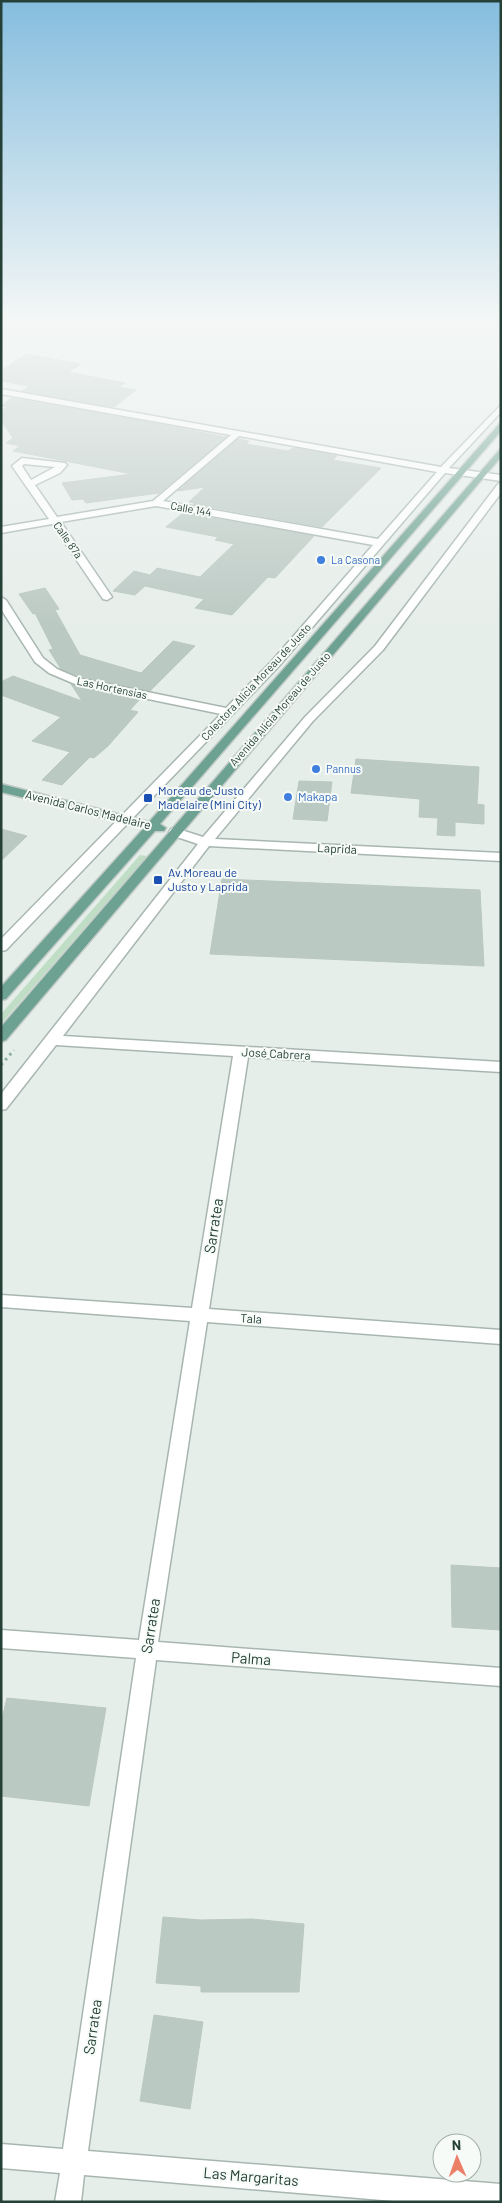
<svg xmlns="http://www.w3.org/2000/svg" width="502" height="2203" viewBox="0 0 502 2203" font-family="Barlow,sans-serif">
  <rect width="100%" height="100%" fill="#e6eeea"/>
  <path fill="#c0dec6" d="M140,855l7,1 -146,168v-10z"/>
  <path fill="#bbc9c3" stroke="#b9c8c0" d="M26,354l55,10 -13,8 57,11 -6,4 17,3 -22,17 -92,-16 7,-5 -28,-5v-10z
    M11,398l126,22 89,17 -67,56 -73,10 -3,-4 -11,1 -10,-17 70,-9 -119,-23 7,-5 -14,-3 7,-5 -12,-18v-9l6,-4 -6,-1z
    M238,439l11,2 -3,3 42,7 5,-3 18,3 26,5 -4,4 48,8 -59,59 -129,-23 2,-1 -6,-1 16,-15 -27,4z
    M183,513l131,23 -39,42 -7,-1 -36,38 -37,-7 9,-9 -59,-13 -10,9 -22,-4 21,-20 16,4 7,-7 43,9 34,-33 -19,-4 3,-3 -52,-10z
    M45,588l14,21 -4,1 25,45 61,18 32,-32 22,5 -45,45 -71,-15 -18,-7 -12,-19 4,-1 -18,-36 -2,1 -14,-20z
    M13,676l69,25 -11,-17 69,15 -10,11 8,2 -30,34 -14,12 -4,-1 -28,28 -20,-5 28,-28 -38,-11 29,-24 -60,-22v-13z
    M356,759l123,8 -2,37 7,1v19l-29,-2v14l-18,-1 1,-17 -19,-1 1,-18 -69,-6z
    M299,781l33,1 -5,39 -34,-2z
    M1,829l26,7 -26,25z
    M222,879l258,11 4,76 -274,-12z
    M451,1565l50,3v62l-49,-3z
    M7,1698l99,10 -17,98 -88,-10v-73z
    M163,1917l38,3 51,-1 52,5 -5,68h-98v-6l-45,-3z
    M154,2015l49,7 -13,87 -50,-8z"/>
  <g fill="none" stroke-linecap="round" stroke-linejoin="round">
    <g stroke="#a8b6b1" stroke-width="3">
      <path id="minor" d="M458,319l43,4v4l-39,-6z
        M1,389l440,78 60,-62v7l-52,56 52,7v6l-56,-8 -166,193 -273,284 -5,1v-12l220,-225 -146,-30 -26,-11 -14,-11 -34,-53v-12l5,3 37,58 14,11 21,9 148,30 45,-46 102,-117 -217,-39 -95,16 51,75 -5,3 -4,-1 -51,-75 -51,9v-6l48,-8 -37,-53 10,-8 43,5 2,2 -7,8 -25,12 22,32 96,-16 78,-66 -230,-41zM239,436l198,36 -59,67 -215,-38zM24,464l31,3 -24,13 -9,-14z
        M501,483v10l-118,157 -70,71 -98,118 286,14v8l-292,-15 -146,190 438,26v10l-253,-15 -39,252 292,21v14l-294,-22 -49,320 343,26v18l-345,-26 -68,491 413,33v18h-95l-322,-27 -3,27h-26l5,-29 -59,-5v-24l62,5 73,-491 -135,-10v-18l138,10 51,-319 -189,-14v-12l191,13 41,-252 -177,-11 -50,64 -5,1v-16l197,-250 -27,-9 -2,-3 2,-3 4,-1 28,9 102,-120 70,-71 123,-162z"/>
    </g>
    <g stroke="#c2cac7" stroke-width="3">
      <path id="major" d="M501,422v9l-341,393 6,4 -2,3h-9l-149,168 -5,1v-13l143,-159 -143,-36v-8l148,38z
        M501,448v9l-495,583 -5,2v-15z"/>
    </g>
    <path stroke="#88b0a1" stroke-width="3" stroke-dasharray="2.5 4" stroke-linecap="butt" d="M1,1065l13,-15"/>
    <use href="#minor" fill="#fff" fill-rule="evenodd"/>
    <use href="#major" fill="#6da191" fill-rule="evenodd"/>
  </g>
  <linearGradient id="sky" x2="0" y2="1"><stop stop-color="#85bdde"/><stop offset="0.51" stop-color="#f4f7f6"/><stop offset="1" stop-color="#f4f7f6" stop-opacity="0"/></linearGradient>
  <rect width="502" height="628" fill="url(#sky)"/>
  <g fill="#3f7fe0" stroke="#f7fbf8" stroke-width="2">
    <circle cx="321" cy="560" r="5"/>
    <circle cx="316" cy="769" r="5"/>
    <circle cx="288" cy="797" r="5"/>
  </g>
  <g fill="#1a4fb4" stroke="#f7fbf8" stroke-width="2">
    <rect x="143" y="793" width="10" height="10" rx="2.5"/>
    <rect x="153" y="875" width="10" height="10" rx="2.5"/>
  </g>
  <g text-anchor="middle" stroke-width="4" stroke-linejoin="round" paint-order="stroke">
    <g font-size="11" fill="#254037" stroke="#f7fbf8">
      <text transform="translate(191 509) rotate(10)" y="4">Calle 144</text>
      <text transform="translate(68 540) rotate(55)" y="4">Calle 87a</text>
      <text transform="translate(256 682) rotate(-47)" y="4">Colectora Alicia Moreau de Justo</text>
      <text transform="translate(112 688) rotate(12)" y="4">Las Hortensias</text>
      <text transform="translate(280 709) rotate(-49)" y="4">Avenida Alicia Moreau de Justo</text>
    </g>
    <g font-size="11" fill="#366cbe" stroke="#f7fbf8" text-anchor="start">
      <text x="331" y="564">La Casona</text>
      <text x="326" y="773">Pannus</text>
    </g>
    <g font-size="12" fill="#164399" stroke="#f7fbf8" text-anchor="start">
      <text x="158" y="795">Moreau de Justo<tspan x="158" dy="14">Madelaire (Mini City)</tspan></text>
      <text x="168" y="877">Av.Moreau de<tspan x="168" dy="14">Justo y Laprida</tspan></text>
    </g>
    <g font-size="12" fill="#366cbe" stroke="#f7fbf8" text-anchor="start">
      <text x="298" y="801">Makapa</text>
    </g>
    <g font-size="12" fill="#254037" stroke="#f7fbf8">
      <text transform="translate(88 810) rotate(14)" y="4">Avenida Carlos Madelaire</text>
      <text transform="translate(337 849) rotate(3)" y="4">Laprida</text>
      <text transform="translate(276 1054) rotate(3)" y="4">José Cabrera</text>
      <text transform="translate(251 1319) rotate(4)" y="4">Tala</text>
    </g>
    <g font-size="15" fill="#254037" stroke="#f7fbf8">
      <text transform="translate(214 1226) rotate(-81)" y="5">Sarratea</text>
      <text transform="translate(151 1626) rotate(-81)" y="5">Sarratea</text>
      <text transform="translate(251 1659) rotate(4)" y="5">Palma</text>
      <text transform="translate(93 2027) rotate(-82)" y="5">Sarratea</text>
      <text transform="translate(251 2177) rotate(5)" y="5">Las Margaritas</text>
    </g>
  </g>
  <rect width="502" height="2203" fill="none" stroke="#254037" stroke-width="5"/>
  <g transform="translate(457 2158) rotate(358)"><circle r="24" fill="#f7fbf8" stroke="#a3b0ab"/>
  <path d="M0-4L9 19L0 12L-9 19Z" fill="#ec7f67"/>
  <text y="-8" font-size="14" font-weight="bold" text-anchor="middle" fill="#254037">N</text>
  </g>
</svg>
